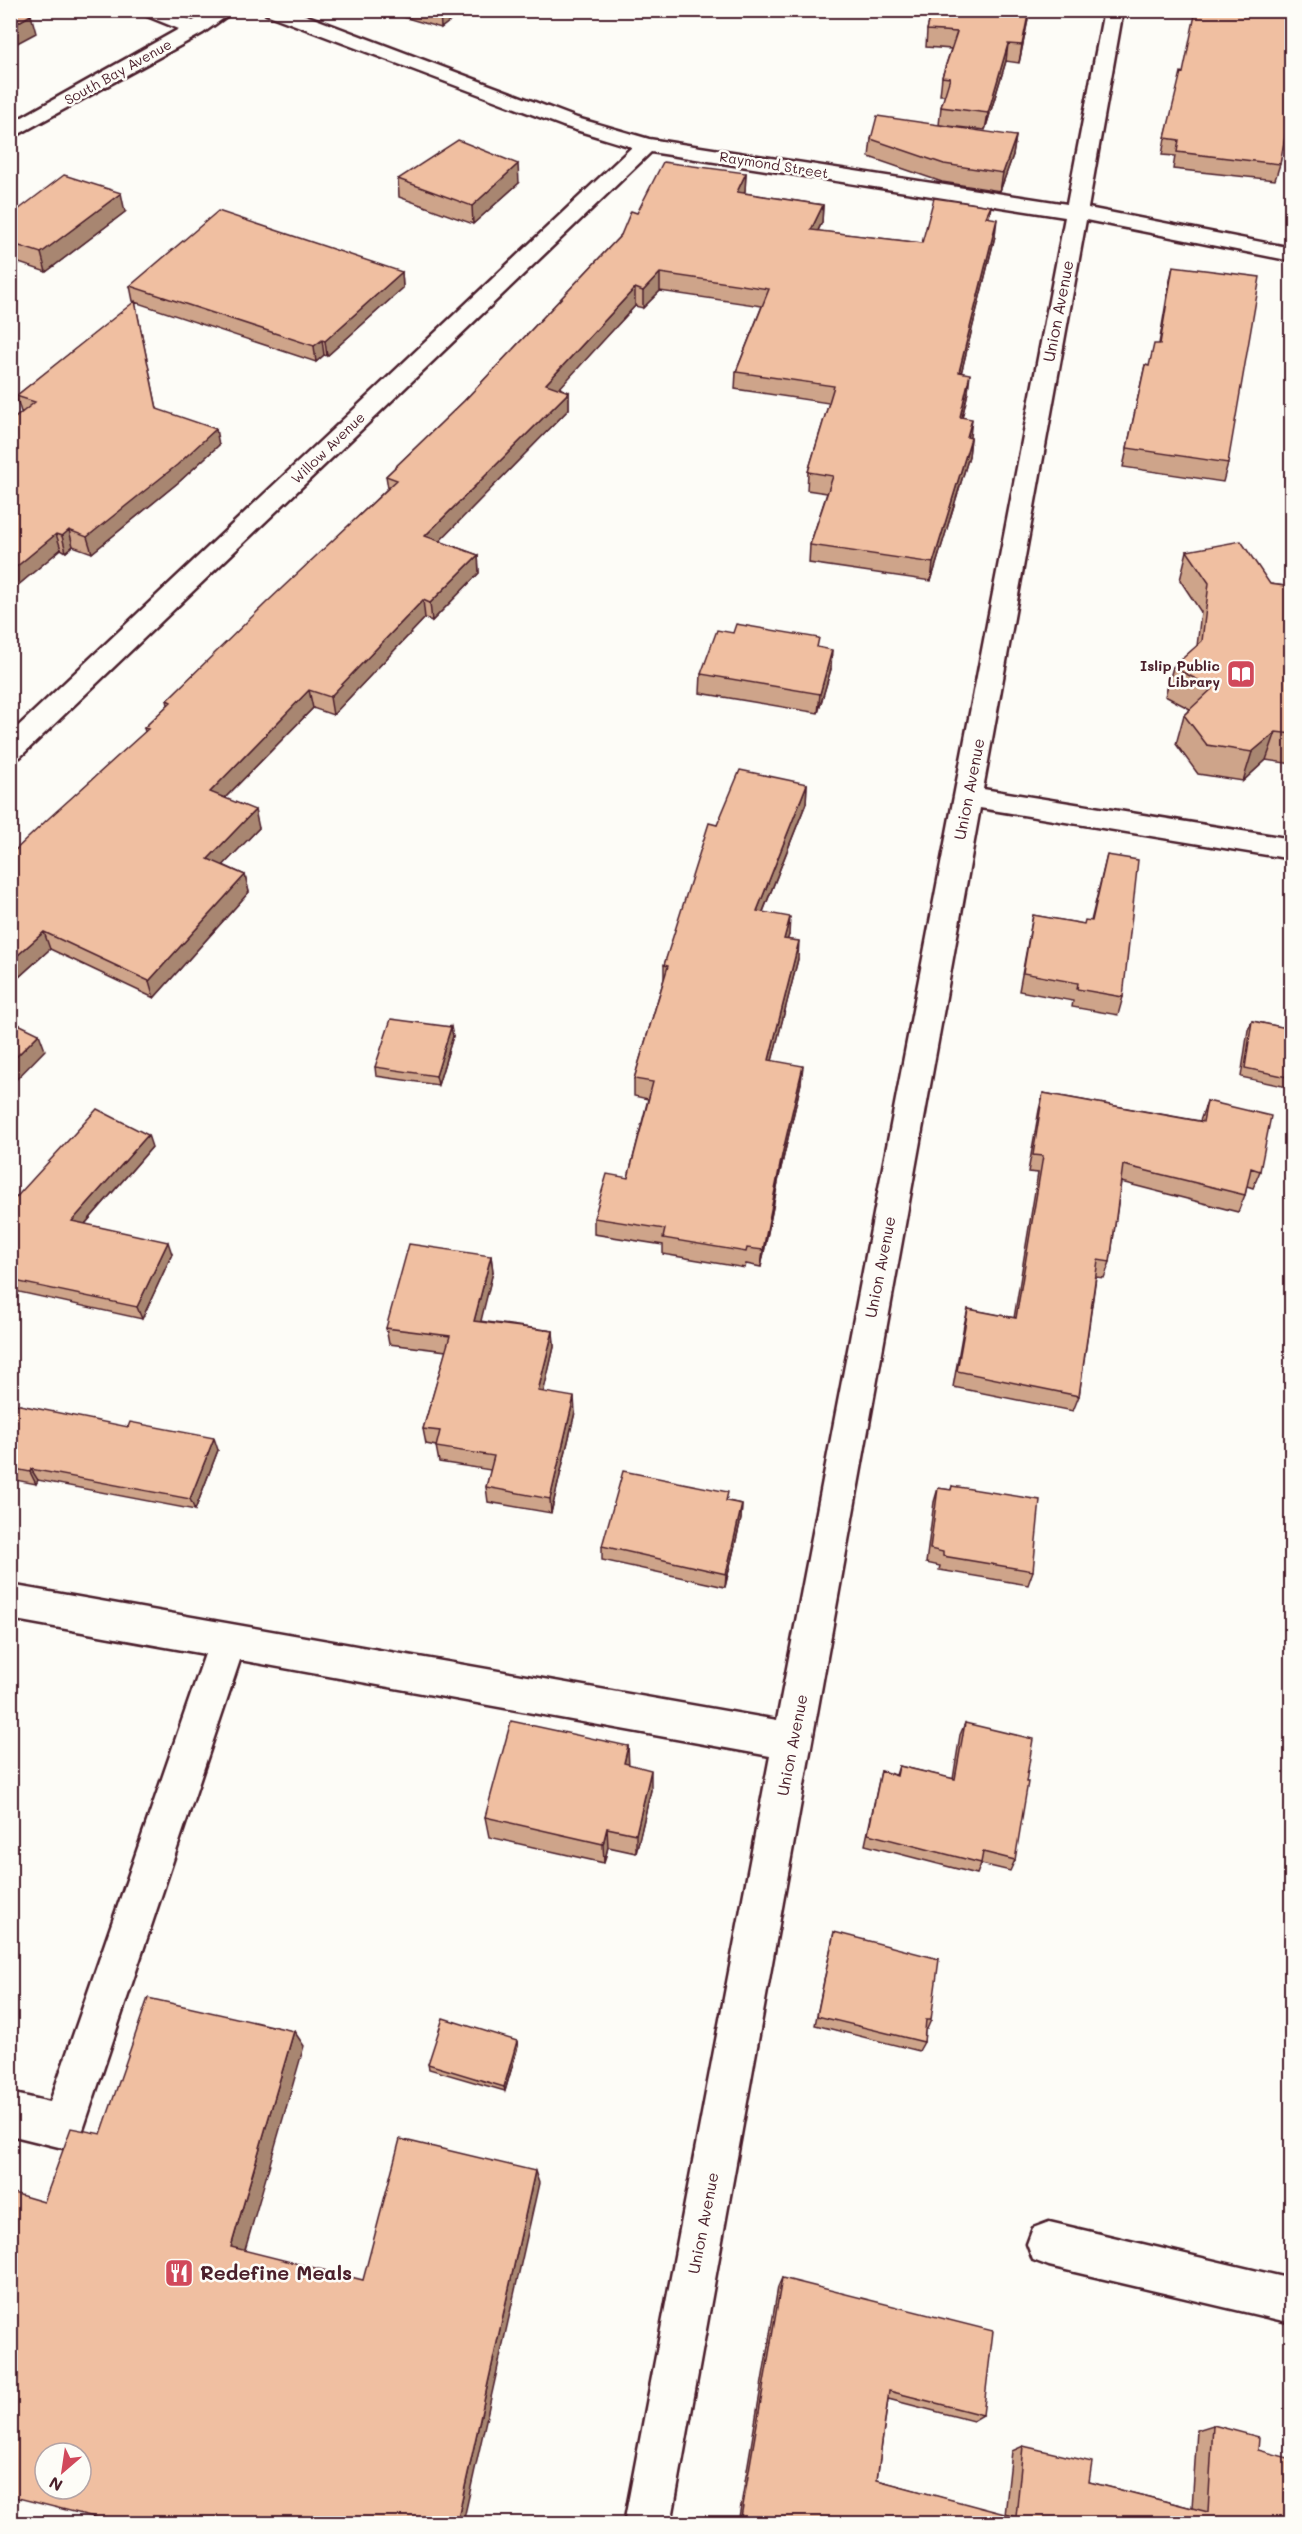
<svg xmlns="http://www.w3.org/2000/svg" width="1302" height="2534" viewBox="0 0 1302 2534" font-family="Mali,sans-serif">
  <rect width="100%" height="100%" fill="#fdfcf7"/>
  <filter id="ink" filterUnits="userSpaceOnUse"><feTurbulence type="fractalNoise" baseFrequency=".0167" numOctaves="2"/><feDisplacementMap in="SourceGraphic" scale="12" xChannelSelector="R" yChannelSelector="G"/><feConvolveMatrix kernelMatrix="1 2 1 2 8 2 1 2 1" color-interpolation-filters="sRGB"/></filter>
  <g filter="url(#ink)">
    <g fill="none" stroke-linecap="round" stroke-linejoin="round">
      <g stroke="#4a1f2b" stroke-width="5">
        <path id="minor" d="M140,10h27l26,11 18,-11h24l-32,23 -193,106v-15l169,-95 -37,-15z
          M264,10h28l285,108 72,21 418,65 37,-194h19l-35,198 204,40v13l-206,-41 -103,569 309,50v20l-312,-51 -309,1716h-47l146,-768 -530,-96 -156,467 -6,15 -15,6 -53,-13v-42l40,9 155,-448 -195,-35v-34l767,135 288,-1503 -414,-65 -631,605 -10,2v-25l622,-587 -69,-21 -297,-112z
          M1049,2222l243,57v44l-243,-57 -16,-6 -6,-16 6,-16z"/>
      </g>
      <use href="#minor" fill="#fdfcf7" fill-rule="evenodd"/>
    </g>
    <path fill="#cea48a" stroke="#4a1f2b" stroke-width="1.5" d="M379,10h85l-23,18z
      M932,10h98l-11,53 -13,-2 -21,69 -46,-5 2,-18 4,-12h-5l2,-18 9,-28 -25,-2 1,-17z
      M1292,10v106h-4l-8,48 -5,16 -102,-11 2,-13 -13,-1 3,-17 18,-65z
      M1016,136l-3,19 -13,36 -58,-9 -73,-25 2,-18z
      M746,173l-1,18 -1,2 79,12 -1,17 -4,9 104,12 69,-37 -2,12 6,18 -34,137 7,19 -6,26 8,20h1l-2,18 -38,125 -122,-18 1,-18 17,-52 -20,-3 1,-18 21,-69 -94,-14 1,-17 26,-66 -102,-15 -17,17 -8,-2 -76,82 10,4v17l-130,132 39,14 1,18 -47,48 -7,-3 -92,97 -20,-7 -88,90 34,30 -36,37 22,10 4,17 -95,106 -104,-49 -40,36v-130l135,-123 -1,-4 24,-23 -1,-5 221,-212 -2,-12 78,-75 157,-166 16,-22z
      M398,179l121,4 -46,41 -74,-27z
      M125,212l-79,60 -36,-12v-44z
      M1173,266l55,197 -5,19 -100,-15 22,-102 4,1 10,-22 10,-59z
      M402,272l1,16 -76,68 -3,-1 -8,7 -181,-60 22,107 62,36 -39,36 -88,72 -19,-7 -7,6 -5,-3 -51,43v-170l12,-10h-1l-5,-16 119,-94 -2,-1 -3,-15z
      M1187,551l83,33 22,3v177l-26,-4 -23,21 -45,-7 -22,-30 8,-29 6,-6 -25,-13 8,-29 24,-21 4,-34 -21,-32z
      M831,669l-13,44 -118,-20 1,-19z
      M807,784l-1,19 -43,109 26,23 -2,4 11,20 -26,101 29,23 -21,89 -19,95 -15,-3 -1,4 -82,-14v-9l-69,-11v-16l34,-40 20,-79 -14,-3v-17l30,-100v-14l53,-140z
      M1107,855l16,142 -5,18 -46,-8 1,-6 -54,-10 14,-76 51,9 7,-3z
      M1252,1021l40,8v59l-51,-11 7,-47z
      M453,1036l-15,49 -62,-9 -1,-9z
      M1043,1093l157,28 7,-20 53,70 -7,17 -6,-2 -2,9 -7,17 -117,-30 -11,80 -6,16 -8,-1 -17,119 -6,15 -120,-24 11,-62 4,-16 46,9 24,-145 -10,-1 11,-62z
      M152,1147l-67,77 87,30 -30,65 -132,-29v-86z
      M491,1256l2,16 -13,49 73,10 1,16 -11,45 32,20 -24,101 -63,-11 -2,-15 5,-17 -52,-8 -3,-16 -10,-2 -3,-15 23,-78 -57,-7 -3,-16z
      M10,1403l208,47 -23,60 -157,-30 -2,4 -26,-5z
      M952,1486l81,85 -5,14 -89,-15 1,-4 -14,-3 8,-61 4,-14 13,2z
      M728,1501l14,3 -1,15 -16,68 -123,-27v-14z
      M965,1723l50,137 -5,11 -29,-7 -4,10 -112,-29 16,-74 15,4 3,-9 54,13 7,-44z
      M628,1746v18l23,26 -15,63 -28,-6 -4,16 -115,-26 -4,-20z
      M834,1932l97,88 -4,9h-2l-1,13 -5,9 -104,-26z
      M518,2046l-13,45 -76,-22 -1,-5z
      M1292,2203v38l-5,-1z
      M782,2278l201,137 -10,6 -85,-22 -11,81 128,35 7,-64 11,-5 66,36 103,26 5,-78 16,-5 45,25 34,73h-554l40,-236z"/>
    <path fill="#a88671" stroke="#4a1f2b" stroke-width="1.5" d="M440,10h24l-23,18z
      M1029,10h1l-11,53 3,-18z
      M31,15l5,18 -26,14v-20z
      M1008,44l-2,17 -21,69 3,-17z
      M1016,136l-3,19 -13,36 3,-18z
      M518,164l1,19 -46,41 -1,-18z
      M746,173l-1,18 -8,18v-17z
      M121,193l4,19 -79,60 -5,-19z
      M823,205l-1,17 -12,25 1,-17z
      M997,219l-2,17 -38,154 2,-18z
      M402,272l1,16 -76,68 -2,-15z
      M660,273v18l-17,17v-17z
      M10,274l4,14 -4,3z
      M635,288v18l-88,96 -1,-18z
      M322,340l2,15 -8,7 -2,-16z
      M970,374l-2,18 -10,43 2,-18z
      M569,392v17l-142,145 -2,-18z
      M972,419l-2,18 -6,18 3,-18z
      M216,429l3,16 -39,36 -88,72 -5,-16z
      M971,438l-2,18 -38,125 2,-18z
      M69,530l4,16 -7,6 -4,-16z
      M56,534l5,15 -51,43v-20z
      M478,555l1,18 -47,48 -2,-18z
      M423,600l2,18 -92,97 -3,-18z
      M832,650l-1,19 -13,44 2,-19z
      M309,690l4,18 -99,101 -4,-17z
      M1276,732l-10,28 -23,21 9,-29z
      M807,784l-1,19 -50,126 1,-18z
      M255,810l4,18 -46,48 -5,-17z
      M245,875l4,17 -95,106 -5,-17z
      M790,917l-1,18 -7,22 2,-18z
      M44,932l6,17 -40,36v-23z
      M799,941l-1,18 -30,118 1,-17z
      M451,1027l2,9 -15,49 -2,-9z
      M39,1034l6,16 -35,36v-23z
      M803,1066l-2,17 -21,89 -19,95 2,-17 19,-95z
      M148,1135l4,12 -75,86 -5,-12z
      M168,1242l4,12 -30,65 -5,-12z
      M491,1256l2,16 -16,65 -3,-16z
      M553,1331l1,16 -14,60 -2,-16z
      M574,1397l1,15 -24,101 -1,-14z
      M214,1438l4,12 -23,60 -5,-11z
      M31,1469l7,11 -2,4 -6,-12z
      M742,1504l-1,15 -16,68 1,-13z
      M628,1746l1,21 -5,-4z
      M651,1770v20l-15,63v-19z
      M607,1828l1,19 -4,16 -1,-19z
      M294,2031l10,15 -61,211 -12,-10z
      M517,2041l1,5 -13,45 -1,-4z
      M535,2171l4,12 -76,340h-6z"/>
    <path fill="#f0bfa1" stroke="#4a1f2b" stroke-width="1.5" fill-rule="evenodd" d="M10,10h11l10,5 -21,12z
      M932,10h97l-7,35 -14,-1 -20,69 -47,-6 9,-29 -8,-1 15,-45 -30,-2z
      M1196,10h96v89l-12,65 -103,-12 2,-12 -14,-2 16,-66 2,1z
      M877,116l139,20 -13,37 -59,-9 -73,-25z
      M458,140l60,24 -46,42 -74,-27z
      M663,162l83,11 -9,19 86,13 -12,25 111,13 12,-45 57,8 -5,11 11,2 -38,153 11,2 -10,43 12,2 -5,18 4,1 -38,125 -123,-18 23,-69 -25,-4 26,-86 -98,-14 33,-83 -109,-16 -17,18 -8,-3 -89,96 23,8 -144,144 53,19 -48,48 -7,-3 -93,97 -21,-7 -99,102 45,18 -47,49 37,16 -96,106 -105,-49 -34,30v-107l39,-37 99,-89 -4,-1 27,-26 -4,-2 99,-97 131,-123 -11,-4 78,-75 157,-166 10,-24 6,2z
      M64,175l57,18 -80,60 -31,-10v-27z
      M218,211l184,61 -77,69 -3,-1 -8,6 -184,-60z
      M1173,266l87,11 -32,186 -101,-15 18,-83 4,1 5,-22h6z
      M135,301l22,108 59,20 -39,36 -90,72 -18,-7 -7,6 -6,-2 -46,38v-150l25,-20 -19,-6z
      M1241,541l29,43 22,3v147l-16,-2 -24,20 -45,-7 -23,-30 29,-27 -40,-21 29,-26 7,-58 -22,-32z
      M736,624l83,14 -2,9 15,3 -12,44 -119,-20 16,-44 16,3z
      M740,770l67,14 -50,127 33,6 -6,22 15,2 -30,119 34,6 -21,89 -19,95 -16,-2 -1,4 -83,-14 2,-9 -71,-11 13,-44 21,4 25,-96 -19,-3 34,-113 -4,-1 45,-142 8,2z
      M1107,855l31,5 -15,137 -46,-8 1,-6 -55,-10 10,-58 51,9 1,-4 7,1z
      M391,1019l60,8 -15,49 -61,-9z
      M10,1020l29,14 -29,29z
      M1252,1021l40,8v49l-47,-10z
      M1043,1093l160,29 4,-21 64,15 -11,55 -9,-3 -6,27 -122,-30 -13,97 -12,-2 -19,136 -122,-25 11,-62 48,9 27,-162 -10,-1z
      M97,1109l51,26 -76,86 96,21 -31,65 -127,-27v-76z
      M409,1244l82,12 -17,65 79,10 -15,60 36,6 -24,102 -64,-12 8,-31 -58,-9 4,-16 -17,-2 27,-93 -64,-8z
      M10,1403l118,24 2,-5 84,16 -24,61 -159,-30 -1,3 -20,-4z
      M623,1471l105,21 -2,9 16,3 -16,70 -124,-28z
      M952,1486l88,14 -7,71 -90,-15v-4l-13,-3 8,-61 13,2z
      M511,1721l117,25 -4,17 27,7 -15,64 -29,-6 -4,16 -118,-27z
      M965,1723l68,16 -7,43h2l-13,78 -32,-8 -2,11 -113,-29 13,-63 16,5 2,-10 56,13z
      M834,1932l105,27 -8,61h-5l-2,22 -107,-26z
      M148,1998l146,33 -63,216 132,33 37,-141 135,32 -78,352h-339l-108,-27v-304l34,10 27,-74 30,6zM45,2453h36v36h-36z
      M443,2018l74,23 -13,46 -76,-23z
      M782,2278l211,53 -10,84 -94,-24 -12,89 139,37 7,-71 69,16 -3,20 119,30 5,-87 46,12 -1,13 34,9v64h-552z"/>
  </g>
  <defs>
    <g id="library-square" transform="scale(1.5)"><rect x="-9" y="-9" width="18" height="18" rx="4" fill="#d1495b" stroke="#fdfcf7"/><path d="M-6-4Q-3-5.5-.7-3.5V5Q-3 3-6 4ZM6-4Q3-5.5 .7-3.5V5Q3 3 6 4Z" fill="#fff"/></g>
    <g id="restaurant-square" transform="scale(1.5)"><rect x="-9" y="-9" width="18" height="18" rx="4" fill="#d1495b" stroke="#fdfcf7"/><path d="M-5-6h1v4h1v-4h1v4h1v-4h1v5L-1.5 .5V6h-2V.5L-5-1ZM5-6V6H3V1.5H1.5Q1.5-4 5-6Z" fill="#fff"/></g>
  </defs>
  <g fill-rule="evenodd">
    <use href="#library-square" x="1241" y="674"/>
    <use href="#restaurant-square" x="179" y="2273"/>
  </g>
  <g text-anchor="middle" stroke-width="5" stroke-linejoin="round" paint-order="stroke">
    <g font-size="14" fill="#4a1f2b" stroke="#fdfcf7">
      <text transform="translate(118 72) rotate(-29)" y="5">South Bay Avenue</text>
      <text transform="translate(774 165) rotate(9)" y="5">Raymond Street</text>
      <text transform="translate(328 448) rotate(-44)" y="5">Willow Avenue</text>
    </g>
    <g font-size="14" font-weight="bold" fill="#4a1f2b" stroke="#fdfcf7" text-anchor="end">
      <text x="1220" y="671">Islip Public<tspan x="1220" dy="16">Library</tspan></text>
    </g>
    <g font-size="16" fill="#4a1f2b" stroke="#fdfcf7">
      <text transform="translate(1058 311) rotate(-79)" y="6">Union Avenue</text>
      <text transform="translate(969 789) rotate(-79)" y="6">Union Avenue</text>
      <text transform="translate(880 1267) rotate(-79)" y="6">Union Avenue</text>
      <text transform="translate(792 1745) rotate(-79)" y="6">Union Avenue</text>
      <text transform="translate(703 2223) rotate(-79)" y="6">Union Avenue</text>
    </g>
    <g font-size="20" font-weight="bold" fill="#4a1f2b" stroke="#fdfcf7" text-anchor="start">
      <text x="200" y="2280">Redefine Meals</text>
    </g>
  </g>
  <rect width="1302" height="2534" fill="none" stroke="#fdfcf7" stroke-width="36"/>
  <rect x="18" y="18" width="1266" height="2498" fill="none" stroke="#4a1f2b" stroke-width="2" filter="url(#ink)"/>
  <g transform="translate(63 2471) rotate(209)"><circle r="28" fill="#fdfcf7" stroke="#b5a4a5" stroke-width="1.5"/>
  <path d="M0-4.5L10 22L0 15L-10 22Z" fill="#d1495b"/>
  <text y="-9" font-size="16" font-weight="bold" text-anchor="middle" fill="#4a1f2b">N</text>
  </g>
</svg>
